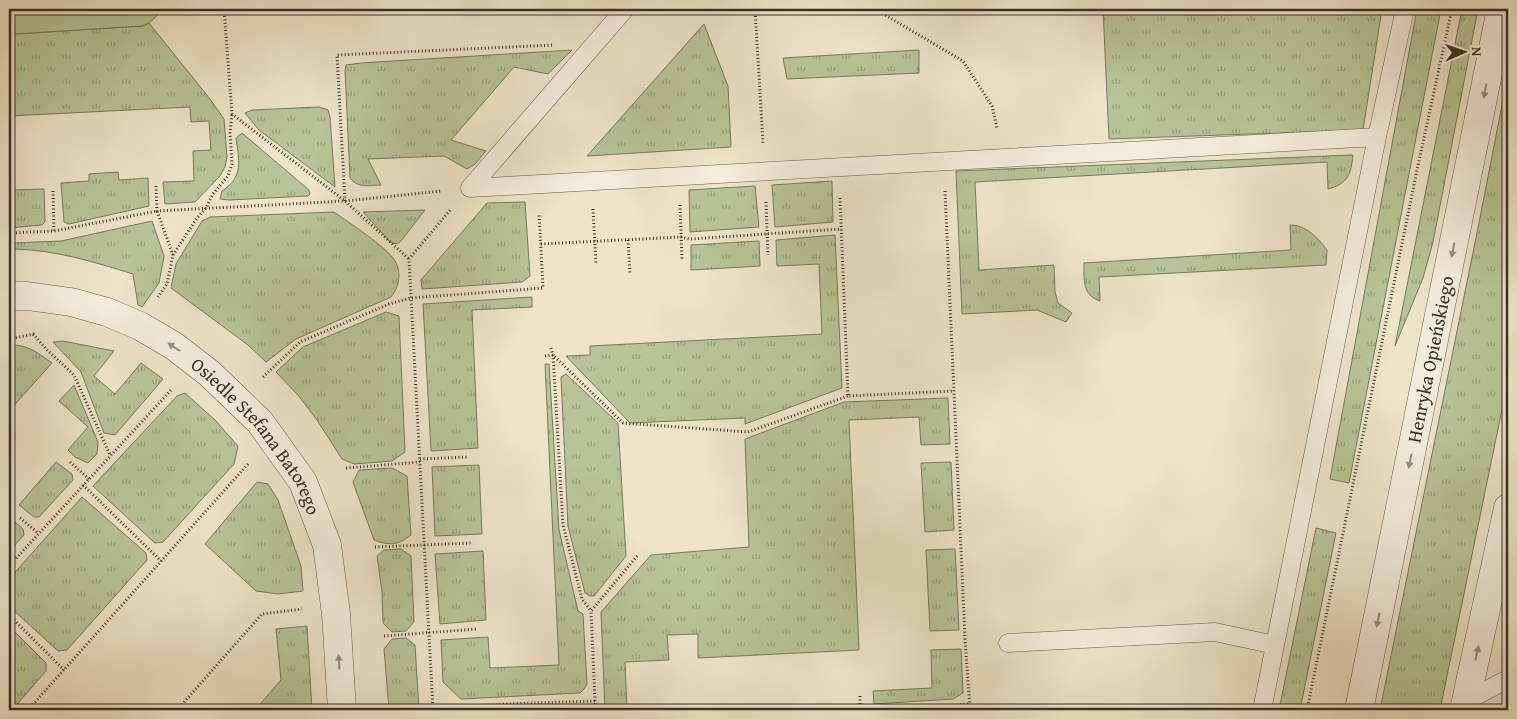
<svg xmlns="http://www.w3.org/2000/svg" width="1517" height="719" viewBox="0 0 1517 719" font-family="'Gentium Book Plus',serif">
  <defs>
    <pattern id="grass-tufts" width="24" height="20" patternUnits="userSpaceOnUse" patternTransform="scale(1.25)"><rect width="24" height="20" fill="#b7c497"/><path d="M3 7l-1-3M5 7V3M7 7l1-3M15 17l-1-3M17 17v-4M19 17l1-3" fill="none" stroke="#96a07b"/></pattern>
  </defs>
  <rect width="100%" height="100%" fill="#eee4c8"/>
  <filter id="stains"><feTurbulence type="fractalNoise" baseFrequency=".004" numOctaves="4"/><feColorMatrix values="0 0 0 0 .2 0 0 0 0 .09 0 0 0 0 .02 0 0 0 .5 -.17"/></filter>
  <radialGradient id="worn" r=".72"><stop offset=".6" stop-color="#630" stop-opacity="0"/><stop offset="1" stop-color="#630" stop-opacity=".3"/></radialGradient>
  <path fill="url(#grass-tufts)" stroke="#787a5f" d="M1103,9h279l-19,121 -254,9z
    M1417,9h24l-92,474 -19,-4z
    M1462,9h16l-45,233 -10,36 -28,68z
    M149,23l61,76 14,20 3,38 -2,10 -5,9 -25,26 -30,2 -2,-22 31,-1 -1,-30 18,-1 -2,-29 -18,1 -1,-15 -181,9v-76l5,-6 128,-8z
    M704,24l24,62 3,61 -144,9z
    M572,50l-24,24 -34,-7 -63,73 35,11 -11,13 -8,5 -23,-13 -76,3 13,26c-12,0 -22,4 -31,-7l-5,-108 1,-5 15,-2z
    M919,50v23l-132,6 -4,-21z
    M1508,74v304l-3,17 -65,315h-60l99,-487z
    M319,107l9,3 2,7 5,70 -76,-57 -14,-17 7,-3z
    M242,133l67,57 1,4 -2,2 -79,4 -9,-1 2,-8c22,-14 17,-31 14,-53z
    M1353,155c-2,19 -5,29 -25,34l-1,-27 -352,20 4,88 75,-5 1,27 3,11 14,10 -6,9 -29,-12 -75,4 -6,-143z
    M118,172l1,8 29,-2 1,28 -80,18 -5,-2 -3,-39 28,-2v-7z
    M832,181l1,41 -58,5 -3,-42z
    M9,185h4v5l31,-1 1,33 -3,3 -33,3z
    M755,186l4,41 -69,5 -1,-42z
    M525,202l5,74 -8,6 -100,7 -1,-9 66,-77z
    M425,210l-24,31 -4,3 -7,-2 -27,-30z
    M334,212c15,11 52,34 61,49 7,12 4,26 -4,36l-95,42 -30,23 -18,-17 -77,-57 5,-24 26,-43 8,-4z
    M152,221l12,35 -5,27 -17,24 -4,-2 -5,-31c-39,-12 -77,-24 -119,-25v-6l47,-2z
    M1290,225c16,0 28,13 37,25l-1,15 -227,12 1,24c-18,-6 -16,-22 -16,-38l207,-13z
    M835,235l7,153 -97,36v-6l-115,5 -64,-67 24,-1v-9l232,-12 -3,-70 -42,2 -1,-26z
    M759,241l1,25 -69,4v-25z
    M532,297v10l-60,3 6,138 -47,3 -8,-147z
    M386,312l13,4 6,136 -13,9 -38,3 -12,-5 -25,-39 -19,-25 -22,-23 27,-25z
    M63,341l51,10 -20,25 21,18 26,-31 22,16 -48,56 -11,-2 -23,-61 -28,-30z
    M9,345c18,-1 29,8 43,18l-43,48z
    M545,364h4l10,166 19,81 5,3 4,70 -3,5 -4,4 -119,6 -18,-17 -2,-42 47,-3 2,31 69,-3z
    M566,374l52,49 8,133 -32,40h-4l-5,-3 -17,-67 -7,-149z
    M74,385l24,57 -1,12 -9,9 -13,-6 -7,-7 20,-23 -29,-26z
    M185,393l30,27 23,26 -4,18 -71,78 -8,1 -62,-57 84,-90z
    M948,398l2,46 -29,1 -2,-28 -70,3 10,230 -161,8v-24l-31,1 2,25 -44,2 2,48h-22l-4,-98 50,-57 98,-8 -4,-108 99,-37z
    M56,462l16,12 1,6 -34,37h-5l-15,-12z
    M951,462l3,68 -29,2 -4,-69z
    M479,465l3,69 -47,2 -3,-69z
    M392,468l15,8 4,59c-12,10 -22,11 -37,5l-21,-58 6,-12z
    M257,482l11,2 10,16 23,66 2,25 -25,3 -22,-3 -51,-47z
    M82,497l64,56 1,7 -80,90 -9,1 -49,-45v-27z
    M9,517l14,12 1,6 -15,16z
    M1316,528l20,5 -36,177h-21z
    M401,549l10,7 3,66 -8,9 -14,1 -9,-9 -1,-31 -5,-36 7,-6z
    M955,549l4,81 -29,1 -4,-81z
    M483,551l3,69 -46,4 -5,-70z
    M9,626l37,37v8l-34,39h-3z
    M307,626l5,84h-57l26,-30 -5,-51z
    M406,638l9,7 4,65h-30l-5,-61 8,-10z
    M961,649l2,44 -10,6 -79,5 -1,-13 59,-3 -1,-38z"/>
  <path fill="#b7c497" stroke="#787a5f" d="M12,9h146v6l-9,8 -7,3 -128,8z"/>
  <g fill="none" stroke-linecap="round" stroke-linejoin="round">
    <g stroke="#665e4f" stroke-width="19">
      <path id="service" d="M625,9l-155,179 907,-51
        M1008,643l207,-11 60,13
        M1466,701l42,-22
        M1262,710l115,-573 28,-128"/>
    </g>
    <g stroke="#665e4f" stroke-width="29">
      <g id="minor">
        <path id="s1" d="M9,296h18l44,6 36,10 33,14 34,20 35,27 51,49 43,60 24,63 9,69 6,96"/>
      </g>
    </g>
    <g stroke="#665e4f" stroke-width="29">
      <g id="tertiary">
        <path id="s2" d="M1359,710l142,-701"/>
        <path d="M1464,710l44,-202"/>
      </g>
    </g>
    <path stroke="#393127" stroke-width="3" stroke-dasharray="1 2.5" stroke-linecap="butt" d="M224,9l8,105 113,87 64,58
      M755,9l8,134
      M877,9l3,3 83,49 29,45 5,22
      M9,32l4,-5
      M156,186l1,25 188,-10 97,-10
      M53,191l1,40
      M945,191l20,448 5,71
      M840,198l8,198 106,-5
      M345,201l-8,-146 217,-10
      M766,202l2,53
      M680,205l2,55
      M593,209l3,55
      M9,233l45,-2 103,-20 16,44 -6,29 -9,13
      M628,240l2,33
      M541,244l140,-7 9,2 151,-10
      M173,255l24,-37 9,-10 7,-14 15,-18 4,-12 -2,-32 2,-17
      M33,334l14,16 27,25 36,80
      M9,339l25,-5
      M551,348l2,7 10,170 19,74 9,12
      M545,356l8,-1 70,68 125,9 100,-36
      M263,377l37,-35 89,-38 22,-6 132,-10 -4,-75
      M420,459l48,-2
      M70,462l19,17
      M346,468l74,-6
      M83,485l78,76
      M20,518l18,15
      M375,547l97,-4
      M9,566l163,-177
      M9,615l55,55
      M384,636l93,-7
      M860,696v14
      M595,701l-4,-90 47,-56
      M506,705l8,5
      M433,709l72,-5 90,-3v9
      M28,710l220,-246
      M177,710l85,-96 40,-5
      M433,710l-24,-451 42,-50
      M876,710l93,-6
      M1307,710l110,-540 35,-161"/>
    <use href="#service" stroke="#f4eddb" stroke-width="18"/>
    <use href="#minor" stroke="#f4eddb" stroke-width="28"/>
    <use href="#tertiary" stroke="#f4eddb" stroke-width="28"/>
  </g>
  <defs><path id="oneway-solid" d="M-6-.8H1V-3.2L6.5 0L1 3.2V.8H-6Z" transform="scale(1.25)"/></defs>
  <g fill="#968f81">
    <use href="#oneway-solid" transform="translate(1485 91) rotate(101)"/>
    <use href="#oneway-solid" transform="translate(1453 250) rotate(101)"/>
    <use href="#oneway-solid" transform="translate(174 347) rotate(-146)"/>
    <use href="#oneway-solid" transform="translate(1410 461) rotate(101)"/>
    <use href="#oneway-solid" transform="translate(1378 620) rotate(101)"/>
    <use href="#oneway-solid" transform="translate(1477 653) rotate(-78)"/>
    <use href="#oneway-solid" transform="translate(339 662) rotate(-93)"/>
  </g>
  <g text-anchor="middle" stroke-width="4" stroke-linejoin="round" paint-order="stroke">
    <g font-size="19" fill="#393127" stroke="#f4eddb">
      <text dy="7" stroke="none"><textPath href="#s2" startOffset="358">Henryka Opieńskiego</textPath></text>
      <text dy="7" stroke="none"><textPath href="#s1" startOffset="299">Osiedle Stefana Batorego</textPath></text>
    </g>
  </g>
  <rect width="1517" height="719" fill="none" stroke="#eee4c8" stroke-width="30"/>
  <rect x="10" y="10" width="1497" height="699" fill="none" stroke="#393127" stroke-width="2.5"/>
  <rect x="15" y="15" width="1487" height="689" fill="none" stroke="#393127"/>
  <g transform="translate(1464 52) rotate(88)" stroke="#f4eddb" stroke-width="4" paint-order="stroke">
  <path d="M0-4L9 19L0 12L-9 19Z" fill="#393127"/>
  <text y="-8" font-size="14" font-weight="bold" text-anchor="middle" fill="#393127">N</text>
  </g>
  <rect width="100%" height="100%" filter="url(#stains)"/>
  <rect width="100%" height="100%" fill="url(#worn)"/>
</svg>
